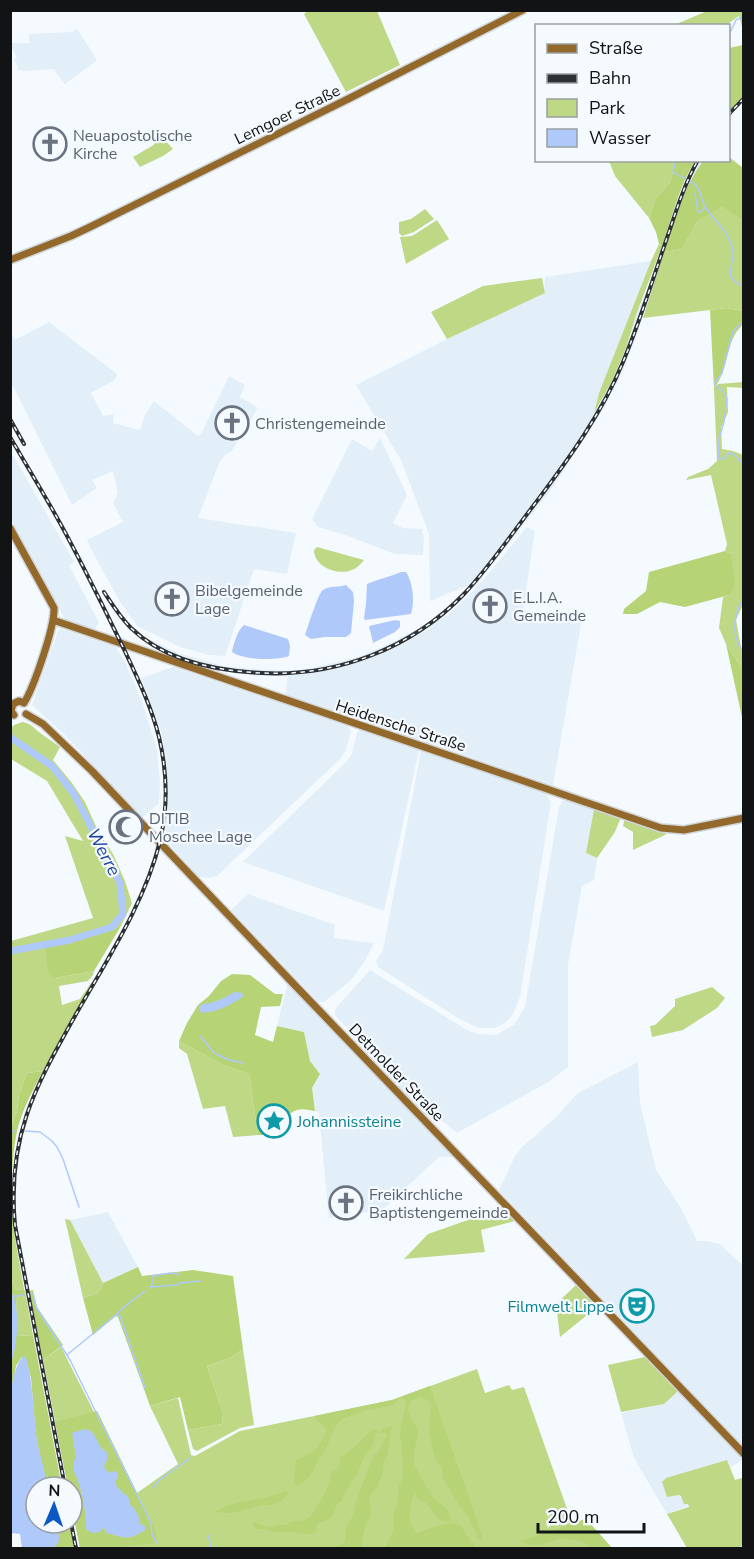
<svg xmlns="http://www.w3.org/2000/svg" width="754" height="1559" viewBox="0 0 754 1559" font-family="'Nunito Sans',sans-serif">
  <rect width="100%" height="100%" fill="#f4faff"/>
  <path fill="#e2eff9" d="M77,29l19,29v3l-31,23 -12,-15 -28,2 -8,-1 1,-3 -4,-7 3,-2 -7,-15h19v-9l44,-2z
    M695,161h8l-8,10 -11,23 -48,143 -16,40 -16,31 -54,83 -47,60 -26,33 -37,36 7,-4 32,-31 48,-58 8,4 -12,80 60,2 -30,172 -121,-41 -7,2 -140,-50 3,-20h-31l-52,-9 -25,-7 -30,-15 1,-5 27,13 45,13 30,3 29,2 26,-2 50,-12 29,-12 34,-18v6l8,-4v-7l15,-11 22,-22 3,-4 -39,16 -1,-67 -28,-74 -45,-75 91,-46 97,-46 1,-16 106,-16 -52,132 -4,16 17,-28 14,-33 10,-33 15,-37 24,-71 15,-38z
    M49,322l68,52 -1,4 -3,3 -22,12 12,23 11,-2 -1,9 27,7 5,-15 9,-14 44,35 4,-4 27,-56 16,9 -5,12 18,11 -27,44 -6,3 -5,6 -22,57 98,15 -9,41 -33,-5 -29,87 -16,-1 -29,-8 -43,-21 -17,-24 -27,-49 -6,-13 36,-18 -10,-19 5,-10 -5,-22 -21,9 5,8 -25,17 -58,-117 -3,-4v-51l4,7z
    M380,438l27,57 -14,28 10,5 19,1 2,10 -1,16 -28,-1 -50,-19 -27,-8 -6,-8 40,-80 20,12z
    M13,455l61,107 -5,4 30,56 -4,7 -29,-8 -55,-102 -1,-63z
    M61,629l55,18 10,17 16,37 15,49 3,32 -1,21 -17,15 -76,-82 -34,-31 26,-74z
    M173,667l175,59 3,5 -5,19 -6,9 -123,117 -7,2 -10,-1 -4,-3 -30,-34 1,-55 -6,-54 -20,-53z
    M361,730l58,20 -35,161 -141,-49 102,-99 7,-9 5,-22z
    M421,751l124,42 6,9 -31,195 -7,17 -8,9 -11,5h-15l-18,-8 -83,-53 -2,-6 7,-11z
    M567,800l27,9 -8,44 11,5 -3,22 -12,6 -14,78v103l-18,14 -93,52 -24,-20 -6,5 -92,-103v-6l35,-39 97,60 10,4 19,1 18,-10 11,-18 34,-200 3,-6z
    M248,894l87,31 -1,13 40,5 -9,18 -14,19 -27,22h-5l-88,-92z
    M288,982l170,175h-19l-57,53 -53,8 -10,-105 -4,-2 -3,-23 8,-14 -10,-13 -6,-29 -27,-6z
    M638,1062l2,41 16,67 25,38 16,33h9l14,3 20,19 3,1v182l-244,-256 16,-34 6,-8 36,-32 21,-23z
    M108,1212l30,55 -35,16 -33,-63z
    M678,1391l65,68 -13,9 -3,-8 -48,35 9,8 1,3 -22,8 -33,-56 -13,-45 42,-9z"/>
  <path fill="#bed885" d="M307,11h70l23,54 -54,27 -42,-78z
    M707,11h36v19l-4,-14 -13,9 -54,1z
    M162,137l11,12 -10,7 -23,11 -7,-10 19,-11z
    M609,161h67l-6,21 -14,16 -7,20 -34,-42z
    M722,205l21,16v90l-16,-3 -84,10 21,-66 18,-3 15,-27z
    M425,209l9,10 -20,13 -12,4 -3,-3v-11l12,-3z
    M437,220l12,19 -43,25 -6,-27 12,-1z
    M659,244l3,2 -26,69 -10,33 -14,33 -18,32 5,-20 52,-132z
    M542,278l3,15 -98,46 -16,-27 52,-26z
    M743,382v6l-16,-1 1,25 -7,16 1,21 11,2 10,4 1,147 -8,18 7,38v12l-17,-26 -7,-16 4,-31 6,-2 2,-41 -6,-3 2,-7 -16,-69 -25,5 2,-3 20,-8 9,-8 -3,-73 4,-4z
    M317,547l47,13c-3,4 -7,8 -12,10 -14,6 -38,-3 -38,-20z
    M22,722c10,1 13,8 21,13 6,4 11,8 17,12l-7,13 19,23 13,19 14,31 14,21 12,27 7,22 -11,23 -51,13 -12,5 -3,34 39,-7 -1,4 -5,6 -29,5 3,19 18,-6 13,-19 -50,91 -16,2 -8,22 -2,16 -6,15v-185l82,-23 -28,-82 18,5 -36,-60 -36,-22v-31l3,-3z
    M594,809l27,8 -6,15 -18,26 -11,-5z
    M625,818l42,16 -34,16v-18l-10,-6z
    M712,987l13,11 -8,10 -34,22 -31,7 -2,-11 5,-1 20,-19v-7z
    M179,1041l42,23 28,10 9,61 -25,2 -8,-31 -22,3 -16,-55 -8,-6z
    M502,1208l13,13 -34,9 4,22 -81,7 24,-25z
    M12,1211l4,33 8,45 -10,1 -3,-13 -1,-65z
    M65,1219l5,1 33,63 -5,10 -15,5z
    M576,1285l21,22 -37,30 -4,-33z
    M26,1296l7,39 -16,1 -1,-38z
    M61,1347l33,65 3,-1 40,82 41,-29 -28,-58 28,-8 13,57 4,1 45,-25 152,-31 85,-31 8,24 24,-8 3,5 12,-3 48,136 14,-4 26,29h-532l-8,-40v-21h-4l-25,-127z
    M243,1349l11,76 -14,3 -43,23 -4,-2 -5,-19 34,-6 1,-11 -16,-47 25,-9z
    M645,1357l33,34 -14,13 -43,8 -13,-47z
    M727,1460l8,20 7,-2 1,4v64l-6,2h-50l-20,-34 22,-7 -1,-3h-4l-3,-8 -2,-1 -12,2 -5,-15 4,-4z"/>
  <path fill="#b6d375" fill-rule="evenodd" d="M743,45v51l-14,16v-64z
    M729,157l14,11v53l-21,-15 -25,16 -15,27 -18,3c11,-31 19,-65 39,-91l25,-1z
    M676,161h19c-16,25 -23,57 -33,85l-3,-2 -3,-12 -7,-14 7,-20 14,-16z
    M727,308l16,3v13c-3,4 -7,7 -9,12 -8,17 -8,38 -20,52l-4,-78z
    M725,551l6,3 4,30 -6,11 -44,12 -25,-5 -23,12h-14l1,-5 22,-18 3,-19z
    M726,644l17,26v52z
    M121,926l-27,45 -39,7 -6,-4 -4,-27z
    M232,974l18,1 25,19h8l-3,12 -19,1 -6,28 18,7 4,-16 27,6 6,29 10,13 -8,14 3,23c-6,-1 -12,-3 -18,-1 -6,2 -7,5 -13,5l-1,15 -7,5h-18l-9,-61 -28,-10 -42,-23 8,-18 11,-18 11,-9 12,-15z
    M43,1071c-10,19 -21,39 -26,60 -5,24 -6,57 -5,80l-1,1v-86l6,-15 2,-16 8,-22z
    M138,1267l4,9 51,-6 40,6 10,73 -11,8 -25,9 16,47 -1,11 -34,6 -8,-33 -30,9 -32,-89 -2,-1 -23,19 -10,-37 15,-5 5,-10z
    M10,1277l5,13 9,-1 2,7 -10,2 1,38 16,-1 29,152h-14l-3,-5 -9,-46 -5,-58 -6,-21 -4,1 -5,8 -5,25z
    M33,1290l4,17 26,38 -20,15 -14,-69z
    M430,1386l53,152 -3,2 -2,-2 -10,-22 -6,-7 -20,-32v-9l-7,-10 -6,-27 2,-25 -2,-5 -5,-3 -4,-1 -9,4c-9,14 6,19 7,32 0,2 -2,8 -2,10 -2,8 -3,16 -1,24l18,31c8,9 13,5 18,21l-1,2c-14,3 -15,-10 -23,-17 -3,-3 -6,-3 -10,-5l-1,-6 -1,-1c-6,13 -9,29 1,41 13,-4 32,-13 44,-8l16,23h-91l9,-19 -1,-13 5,-15 1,-16 3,-5 1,-18 -2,-10 1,-6 -2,-10 1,-11 5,-21 -2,-6 -6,2 -7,6 -24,4 -25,9 -7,8 -10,24 -9,13 -4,9 -4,5 -10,7 -4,-1 2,-24c17,-5 24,-13 31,-30l-3,-4 -9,-7v-3l77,-16z
    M97,1411l40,82 4,10 12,21 5,19 -53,5h-25l-8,-40v-21h-4l-13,-65zM98,1441l2,6 4,2 4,7 -2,7 -2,3 2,4 5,3 5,-2 2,4 -3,6 2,6 12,12v5l9,11 1,8 6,7c-4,2 -9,6 -14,7 -9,2 -23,-2 -28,-9l-2,1 -15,-4 1,-4 -9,-42 -5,-9 2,-3 -2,-4z
    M392,1426l-5,30 -3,7 -2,12 -6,14 -5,4 -2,9 2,12 -6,13 -4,21h-7l-2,-1 -19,1 1,-1 9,-3 2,-4 1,-11 8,-16 4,-18 7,-17 9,-22 6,-7 7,-14 -1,-2h-5l-1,-3z
    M374,1429l3,2 -5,16 -7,8 -7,17 -13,20 -3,8 -5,4 -5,12 -3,3 -12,5 -2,9 -7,1 -15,-2h-19l-9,-3h-10l-2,-5 2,-1 9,3 8,1 4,-2h10l5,-3 14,-2 7,-5 3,-7 7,-9 7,-16 2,-10 8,-5 1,-11c14,-7 21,-19 34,-28z
    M286,1491l2,2 -3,5 -12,7h-10l-31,8 -18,-1c16,-10 35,-11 53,-15 6,-1 12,-4 19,-6z
    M586,1519l26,29h-21l-9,-7 -12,-2h-11l-19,6 -15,-1 -3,-2v-1z
    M56,1523h13l5,25h-23c12,-5 6,-15 5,-25z"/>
  <path fill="#b0c9fb" d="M401,572h5c7,11 9,29 5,42l-46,6 -1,-2 2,-14 1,-20c11,-5 23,-7 34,-12z
    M346,585l7,7 1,9 -3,32 -5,4h-21l-14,2 -6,-4c3,-8 13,-42 18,-45 7,-5 16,-2 23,-5z
    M395,620l5,1v6l-5,5 -22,11 -4,-17z
    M244,625l44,14 2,7 -1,10c-12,5 -46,4 -57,-4 2,-9 5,-21 12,-27z
    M234,992l8,1 1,3c-9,8 -32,19 -43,16l-1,-4 3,-4c10,0 23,-6 32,-12z
    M23,1356l3,2c7,24 7,49 10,75 1,13 5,24 8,37 2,6 0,12 4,17h-12v36h20c0,5 3,10 3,14 1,17 -26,12 -37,11l-2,-14 -9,-1v-142c2,-13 4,-25 12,-35z
    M85,1429c11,3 10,9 15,17 1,3 4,4 7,6v8l-3,6 2,4 5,3 3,-2 3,1 1,5 -3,4 2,6 8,8h2l3,6 -1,3 5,4 6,11 -1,4 7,4 -1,3c-4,2 -9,6 -14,7 -8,2 -17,-3 -25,-4l-1,-4 -2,-1 -3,4 -8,1 -6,-4c1,-16 -5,-45 -13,-59l1,-3 -1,-6 3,-3 -4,-25z"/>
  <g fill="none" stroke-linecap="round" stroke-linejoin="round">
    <path stroke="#b0c9fb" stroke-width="1.5" d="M728,37l8,-17 8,-4
      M676,160l-3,12c7,5 19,8 24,15 5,6 4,15 9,21 9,14 21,22 26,39 6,16 -14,31 12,39
      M695,193l3,20 7,-5
      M744,321l-11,10 -11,42 -7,9v3l8,6 4,8 -3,23 -5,16 -1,19 1,2 6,-1 3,-5c9,0 9,8 16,11
      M744,598c-11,16 -13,38 -1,53l-1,5 2,1
      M200,1036l14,17 15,7 14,3
      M10,1131h5
      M25,1131l15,1 12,9 5,6 6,12 16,48
      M151,1287l25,-2 4,-2 20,-2
      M150,1288l2,-3v-9l18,-3 9,1
      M31,1293l2,1 3,13 34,53 81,163 1,12 5,8
      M10,1297l14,-2
      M117,1315l3,1 25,72
      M68,1354l48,-39c5,-7 21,-18 29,-24
      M153,1488l5,-7 32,-23
      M208,1535l3,13"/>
    <path stroke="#b0c9fb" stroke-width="7" d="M10,737l42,29 22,28 46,89 3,31 -11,13 -42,13 -60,11
      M10,1297c6,19 4,38 0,58"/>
    <g stroke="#d0d5da" stroke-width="10">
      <path id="major" d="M10,260l61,-24 19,-9 260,-129 173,-88
        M10,528l44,80c1,18 -20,79 -30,95
        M53,620l608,208 23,2 60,-12
        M26,714l17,10 49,47 196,207 456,476
        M14,715l-3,-4 2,-7 6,-3 5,2"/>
    </g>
    <use href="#major" stroke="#93682b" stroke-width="7"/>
    <g stroke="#2e3133" stroke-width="4">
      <path id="rail" d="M728,115l16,-17
        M10,419l14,25
        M10,437c17,29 34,57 50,86 22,40 42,81 62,122 14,30 29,60 37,92 8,34 9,71 1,104 -15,62 -54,120 -85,175 -41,73 -68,122 -60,209l50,262
        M104,592c8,12 16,25 27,36 34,33 86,43 131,45 75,4 150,-25 202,-79 27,-29 49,-62 73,-93 33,-44 65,-88 86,-139 18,-43 31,-87 46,-130 8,-24 16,-49 29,-72
        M71,1523l5,25"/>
    </g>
    <use href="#rail" stroke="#f4faff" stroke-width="1.5" stroke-dasharray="4.5" stroke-linecap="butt"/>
  </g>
  <defs>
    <g id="church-ring" transform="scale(1.725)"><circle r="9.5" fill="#f4faff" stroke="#6b7280" stroke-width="1.5"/><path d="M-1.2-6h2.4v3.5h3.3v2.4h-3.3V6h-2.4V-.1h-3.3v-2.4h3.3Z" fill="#6b7280"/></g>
    <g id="mosque-ring" transform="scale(1.725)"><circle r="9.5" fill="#f4faff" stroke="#6b7280" stroke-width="1.5"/><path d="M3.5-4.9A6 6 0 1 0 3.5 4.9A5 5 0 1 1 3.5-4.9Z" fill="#6b7280"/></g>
    <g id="sight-ring" transform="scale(1.725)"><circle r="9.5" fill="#f4faff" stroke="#0f9aa8" stroke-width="1.5"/><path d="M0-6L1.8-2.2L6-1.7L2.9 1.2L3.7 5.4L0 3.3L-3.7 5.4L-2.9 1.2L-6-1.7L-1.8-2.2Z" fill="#0f9aa8"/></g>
    <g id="theatre-ring" transform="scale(1.725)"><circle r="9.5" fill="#f4faff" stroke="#0f9aa8" stroke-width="1.5"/><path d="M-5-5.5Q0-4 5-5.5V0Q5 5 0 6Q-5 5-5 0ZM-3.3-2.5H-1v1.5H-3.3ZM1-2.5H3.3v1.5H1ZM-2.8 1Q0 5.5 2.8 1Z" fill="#0f9aa8"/></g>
  </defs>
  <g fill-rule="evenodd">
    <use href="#church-ring" x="50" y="144"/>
    <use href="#church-ring" x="232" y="423"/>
    <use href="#church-ring" x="172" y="599"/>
    <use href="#church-ring" x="490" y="606"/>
    <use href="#mosque-ring" x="126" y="827"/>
    <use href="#sight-ring" x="274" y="1121"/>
    <use href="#church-ring" x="346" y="1203"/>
    <use href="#theatre-ring" x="637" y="1306"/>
  </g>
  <g text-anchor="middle" stroke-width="4.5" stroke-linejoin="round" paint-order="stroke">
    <g font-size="16" fill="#111315" stroke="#f4faff">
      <text transform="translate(287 114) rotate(-26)" y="6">Lemgoer Straße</text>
      <text transform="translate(401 725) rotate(18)" y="6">Heidensche Straße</text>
      <text transform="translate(397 1072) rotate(46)" y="6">Detmolder Straße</text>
    </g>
    <g font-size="16" fill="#5b616d" stroke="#f4faff" text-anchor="start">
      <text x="73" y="141">Neuapostolische<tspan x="73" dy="18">Kirche</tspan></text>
      <text x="255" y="429">Christengemeinde</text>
      <text x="195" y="596">Bibelgemeinde<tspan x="195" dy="18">Lage</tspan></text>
      <text x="513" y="603">E.L.I.A.<tspan x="513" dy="18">Gemeinde</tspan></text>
      <text x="149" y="824">DITIB<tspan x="149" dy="18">Moschee Lage</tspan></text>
      <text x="369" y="1200">Freikirchliche<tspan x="369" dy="18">Baptistengemeinde</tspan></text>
    </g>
    <g font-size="16" fill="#0d838f" stroke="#f4faff" text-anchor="start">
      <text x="297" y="1127">Johannissteine</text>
      <text x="614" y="1312" text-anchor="end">Filmwelt Lippe</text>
    </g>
    <g font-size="18" font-style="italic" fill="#1d429d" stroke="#f4faff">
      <text transform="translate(104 852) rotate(62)" y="6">Werre</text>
    </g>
  </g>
  <rect width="754" height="1559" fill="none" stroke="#111315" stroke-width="24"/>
  <rect x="535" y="24" width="195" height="138" fill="#f4faff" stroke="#999ea1" stroke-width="1.5"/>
  <rect x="547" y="44" width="30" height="9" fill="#93682b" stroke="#999ea1" stroke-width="1.5"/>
  <text x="589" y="54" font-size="18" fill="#111315">Straße</text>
  <rect x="547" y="74" width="30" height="9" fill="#2e3133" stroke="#999ea1" stroke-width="1.5"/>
  <text x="589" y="84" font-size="18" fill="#111315">Bahn</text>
  <rect x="547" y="99" width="30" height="18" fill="#bed885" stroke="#999ea1" stroke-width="1.5"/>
  <text x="589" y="114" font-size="18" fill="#111315">Park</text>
  <rect x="547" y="129" width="30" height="18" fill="#b0c9fb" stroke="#999ea1" stroke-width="1.5"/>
  <text x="589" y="144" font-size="18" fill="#111315">Wasser</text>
  <g transform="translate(54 1505) rotate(2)"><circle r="28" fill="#f4faff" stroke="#999ea1" stroke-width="1.5"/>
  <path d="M0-4.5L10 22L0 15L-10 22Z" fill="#0c58c2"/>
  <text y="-9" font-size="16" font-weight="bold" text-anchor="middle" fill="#111315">N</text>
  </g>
  <path d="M538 1523v9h106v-9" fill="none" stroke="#111315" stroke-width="3"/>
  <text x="547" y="1523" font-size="18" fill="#111315" stroke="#f4faff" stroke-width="4.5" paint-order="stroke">200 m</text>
</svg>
